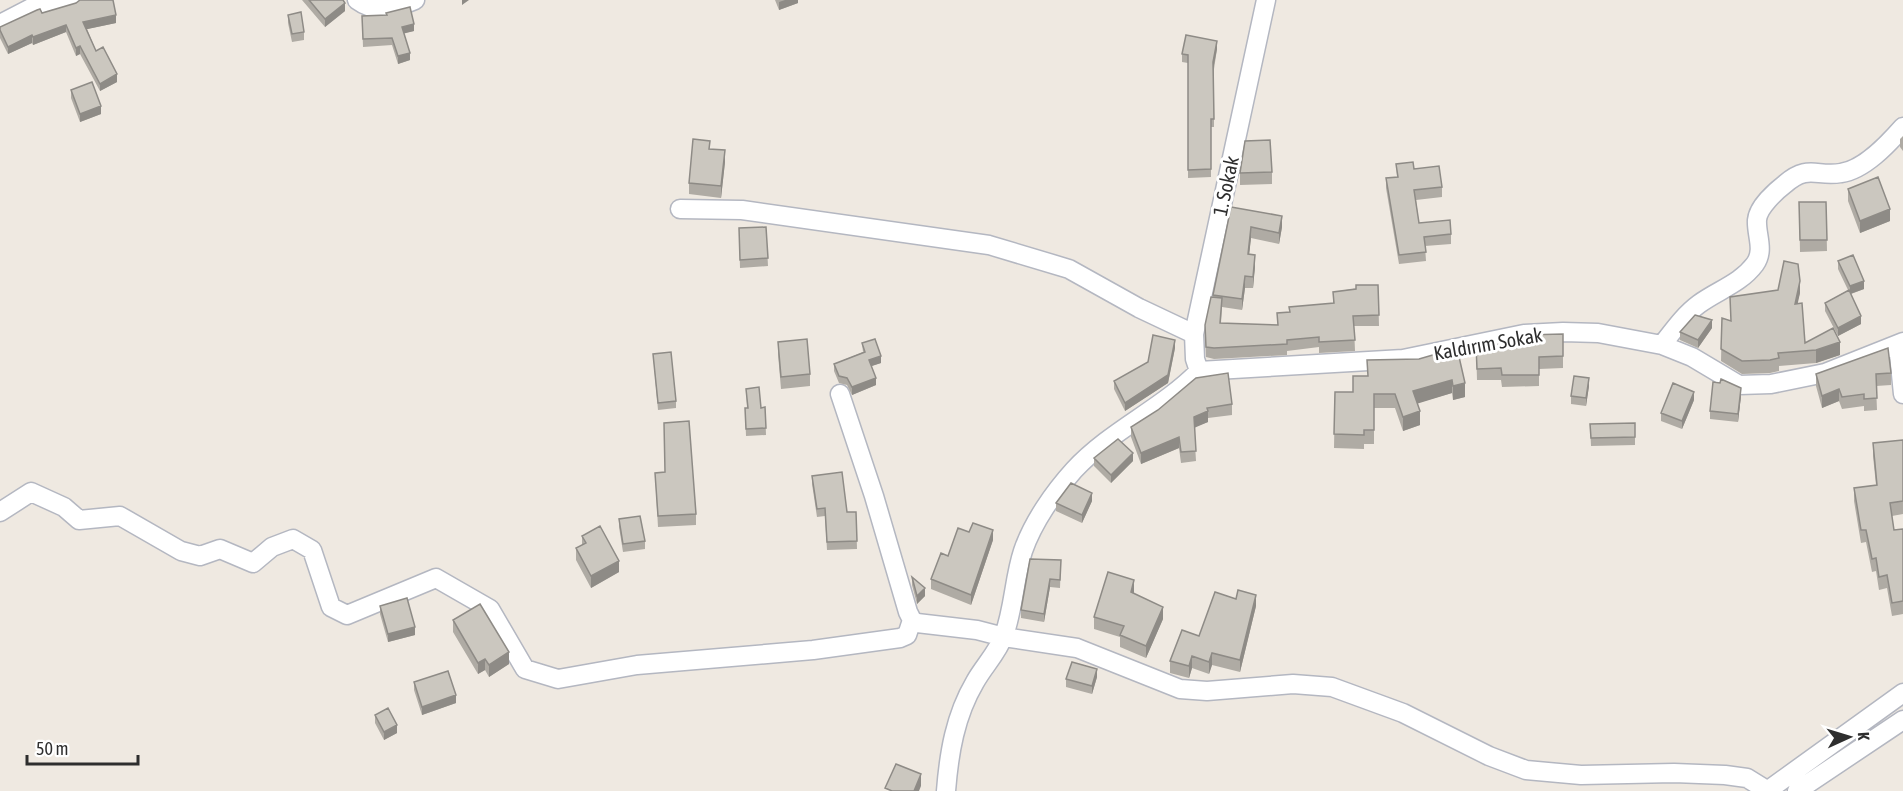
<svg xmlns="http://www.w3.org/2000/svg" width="1903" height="791" viewBox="0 0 1903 791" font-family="'Asap Condensed',sans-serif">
  <rect width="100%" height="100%" fill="#efe9e1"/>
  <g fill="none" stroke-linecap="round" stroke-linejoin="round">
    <g stroke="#b4b7c1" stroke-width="21">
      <path id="minor" d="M357,0c19,14 37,9 58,0
        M0,24l33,-17 41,-7
        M680,209l62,1 247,35 80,24 70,39 55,26
        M1898,344l5,50
        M1662,345c11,-14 22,-30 37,-41 19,-14 41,-20 56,-40 10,-14 1,-29 2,-44 1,-13 19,-29 28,-36 23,-20 31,-7 56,-11 23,-3 47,-29 62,-46
        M1199,371l204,-12 121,-25 39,-2 35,1 64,12 30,12 47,28 32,-1 54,-11 78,-31
        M1199,371l-4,-12 -1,-25 72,-334
        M840,394l34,102 34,116 4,8 5,3 60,7 27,7 73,11 103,41 27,2 86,-7 39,3 71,26 86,43 37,14 55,5 93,-2 51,2 22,3 21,13
        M0,512l31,-20 33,15 15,13 41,-4 61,35 19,5 20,-7 33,14 19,-16 21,-8 19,11 19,57 16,8 89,-37 54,31 35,60 33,10 79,-14 176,-15 87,-12 7,-3 5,-15
        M946,791c3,-38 9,-75 29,-109 9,-16 23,-30 29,-47 10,-27 10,-57 19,-84 10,-29 31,-59 51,-81 37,-40 88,-61 125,-99
        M1767,791l136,-98
        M1797,791l106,-71"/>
    </g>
    <use href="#minor" stroke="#fff" stroke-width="18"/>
  </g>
  <path fill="#afaba4" d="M302,0h41l2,11 -20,16z
    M775,0h23v3l-19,7z
    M76,3l40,20 -29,6 9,22 21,31 -17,9 -20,-37 -4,2 -10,-24 -33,13 -1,-2 -24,11 -8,-16v-11l42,-14z
    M288,15l16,17v8l-12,2 -4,-19z
    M362,16l52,15 -10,2 6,27 -12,4 -6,-19 -29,2z
    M1217,49l-3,20v58h-3v50l-23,1v-115l-6,-1v-8z
    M71,90l30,24 -21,8 -9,-24z
    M1903,136v15l-3,-4v-8z
    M710,149l15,13 -4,36 -32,-4v-11z
    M1396,164l18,5 28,18v10l-26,3 3,23 32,11v10l-26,2 1,15 -27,3 -13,-76v-10l11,-1z
    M1272,172v12l-32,1v-12z
    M1848,189l42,32 -30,12 -12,-32z
    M1799,202h27l1,49 -27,1z
    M1231,207l51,20 -3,17 -28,-6 -2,16 6,12 -2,22h-8l-3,22 -20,-3 -1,16 56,2 12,-13 44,-9v-11l45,-7 1,41h-25l1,25 -36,2v-6l-32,4v4l-73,4 -8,-2 -1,-22z
    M766,227l2,39 -28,2 -1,-40z
    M1838,261l26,28 -13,5 10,30 -23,12 -13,-25v-8l23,-13 -10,-21z
    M1800,293l-3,10 8,40 35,12 -24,8 -37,3v5l-9,2 -28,1 -21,-13 1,-43 9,3 -1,-24z
    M1712,328l-14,20 -18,-8v-8z
    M1563,334v34l-24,1v17l-37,1 -1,-7h-24l-1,-35 35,-1z
    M778,342l32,32v12l-29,3 -3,-35z
    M862,343l19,20 -10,3 5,19 -24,10 -5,-10 -8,-2 -5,-12v-7l29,-12z
    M1175,348l-7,35 -43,28 -11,-22v-8z
    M1457,348l8,49 -12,3 -1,-7 -35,10 3,22 -17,6 -8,-23h-21v36h-10v5l-30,-1 1,-56h18l14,-16z
    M653,354l23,47v7l-18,2z
    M1891,373v12l-15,1 1,24 -13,1v-5l-22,3 -3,-8 -17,7 -6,-22v-12z
    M1589,386l-3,20 -15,-2v-8z
    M746,389l15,19 4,-1 1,28 -20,1 -1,-28h2z
    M1741,396l-3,26 -28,-3v-8z
    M1694,400l-12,29 -21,-8v-8z
    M1232,404v11l-24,3v4l-14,5 2,34 -15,2 -2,-15 -38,16 -10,-27v-10l27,-17z
    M1635,423v22l-44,1 -1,-22z
    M1903,440v74l-11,2 2,14 9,-1v85l-11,2 -5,-28 -8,2 -3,-19 -4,1 -6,-30 -5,1 -7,-42v-13l22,-3 -3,-29v-13z
    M1094,458l39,3 -22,22 -17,-17z
    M664,472l32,42v11l-38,2 -3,-54z
    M812,476l35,36h9l1,37 -30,1 -2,-34 -8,1 -5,-33z
    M1092,501l-10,22 -26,-12v-8z
    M619,519l26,22v8l-22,3 -4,-25z
    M969,532l24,8 -22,65 -40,-16v-10l17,-23z
    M582,536l37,36 -28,16 -15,-28v-12l6,-3z
    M1061,560l-1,28 -10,-1 -6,35 -23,-4v-8z
    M912,577l13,19 -8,8 -5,-19z
    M1134,592v2l29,25 -17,39 -26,-11v-10l-26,-8v-12z
    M380,606l35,29 -27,7 -8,-28z
    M1256,606l-16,66 -28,-7 -3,9 -17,-6 -3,10 -19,-5v-12l29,-25z
    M453,620l56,44 -20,13 -4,-7 -7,4 -25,-42z
    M1097,677l-5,17 -26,-7v-8z
    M414,682l42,21 -34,12 -8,-25z
    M375,715l22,18 -13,7 -9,-17z"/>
  <path fill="#8e8b86" d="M462,0h7l-7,5z
    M785,0h13v3l-19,7v-8z
    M345,3v8l-20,16v-8z
    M116,15v8l-33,7v-8z
    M414,24v7l-12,3v-7z
    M66,25v7l-33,13v-8z
    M32,35v8l-24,11v-7z
    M1217,41v8l-4,21v-8z
    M80,46v8l-4,2v-8z
    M410,53v7l-12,4v-8z
    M117,74v8l-17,9v-7z
    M101,106v8l-21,8v-8z
    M725,150v12l-4,36v-12z
    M1890,209v12l-30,12v-12z
    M1282,216v11l-3,17v-11z
    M1251,227v11l-3,27v-11z
    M1255,255v11l-2,22v-11z
    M1245,276v12l-3,22v-11z
    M1800,281v12l-5,23v-12z
    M1864,281v8l-14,5v-8z
    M1861,316v8l-23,12v-8z
    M1712,320v8l-14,20v-8z
    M1175,340v8l-7,35 -43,28v-8z
    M1840,342v13l-24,8v-13z
    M881,356v7l-12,4v-7z
    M876,378v7l-24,10v-8z
    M1589,378v8l-3,20v-8z
    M1452,380v13l-39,12v-14z
    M1465,383v14l-12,3v-14z
    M1741,388v8l-3,26v-8z
    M1839,389v12l-17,7v-12z
    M1694,392v8l-12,29v-8z
    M1208,411v11l-14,6v-11z
    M1420,411v14l-17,6v-14z
    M1179,437v11l-38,16v-11z
    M1133,453v8l-22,22v-8z
    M1092,493v8l-10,22v-8z
    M993,530v10l-22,65v-10z
    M619,561v11l-28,16v-12z
    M1050,579v8l-6,35v-8z
    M1134,580v12l-3,12v-12z
    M925,588v8l-8,8v-8z
    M1256,595v11l-16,66v-12z
    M1163,607v12l-17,39v-12z
    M415,627v8l-27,7v-8z
    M509,652v12l-20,13v-12z
    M1212,653v12l-3,9v-12z
    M1192,656v12l-3,10v-12z
    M485,659v11l-7,4v-11z
    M1097,669v8l-5,17v-8z
    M456,695v8l-34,12v-8z
    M397,725v8l-13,7v-8z
    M921,774v12l-2,5h-5z"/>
  <path fill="#cbc7bf" stroke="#8e8b86" stroke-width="1.5" d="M80,0h33l3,15 -33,7 13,29 7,-4 14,27 -17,10 -20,-38 -4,2 -10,-23 -33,12 -1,-2 -24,12 -8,-17v-3l37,-17 3,-1 2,4 34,-10z
    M309,0h34l2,3 -20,16z
    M410,7l4,17 -12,3 8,26 -12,3 -6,-18 -29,1 -1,-23 25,-1 -1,-2z
    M301,12l3,20 -12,2 -4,-19z
    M1186,35l31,6 -4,21 1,57h-3v50l-23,1v-115l-6,-1z
    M92,82l9,24 -21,8 -9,-24z
    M693,139l17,2 -1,8 16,1 -4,36 -32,-3z
    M1270,140l2,32 -32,1 5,-32z
    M1413,162l1,7 25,-3 3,21 -28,3 5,33 31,-3 1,14 -27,3 2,15 -27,3 -13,-77 12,-1 -2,-13z
    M1878,177l12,32 -30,12 -12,-32z
    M1799,202h27l1,38h-27z
    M1231,207l51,9 -3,17 -28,-6 -3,27 7,1 -2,22 -8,-1 -3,23 -29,-4z
    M766,227l2,31 -28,2 -1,-32z
    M1853,255l11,26 -14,5 -12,-25z
    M1784,261l14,3 2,17 -5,23 7,-1 3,40 28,-15 7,14 -24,8 -38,3 1,5 -9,2 -28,1 -21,-12 1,-31 9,3 -1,-24 48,-7z
    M1356,285h22l1,30 -26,1 2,24 -36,2v-5l-32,3v4l-73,4 -8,-1 -1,-22 6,-28 11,1 -2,25 58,2 -1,-12 13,-1 -1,-5 45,-4 -1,-11 23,-3z
    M1849,290l12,26 -23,12 -13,-25z
    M1695,315l17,5 -14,20 -18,-8z
    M1563,334v22l-24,1v18h-37l-1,-7 -24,1 -1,-24 35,-1v-8l9,-1z
    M1153,335l22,5 -7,35 -43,28 -11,-22 34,-19z
    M807,339l3,35 -29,3 -3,-35z
    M875,339l6,17 -12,4 7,18 -24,9 -5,-9 -8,-2 -5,-12 31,-12 -3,-9z
    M1457,348l8,35 -12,3 -1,-6 -39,11 7,20 -17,6 -8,-23h-21v36h-10v5l-30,-1 1,-42h18v-16h15l-1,-16 52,-1z
    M1888,348l3,25 -15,1 1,24 -13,1v-5l-22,3 -3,-8 -17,7 -6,-22z
    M671,352l5,49 -18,2 -5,-49z
    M1228,373l4,31 -25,4 1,3 -14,6 2,34 -15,1 -2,-15 -38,16 -10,-26 27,-17 38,-32z
    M1574,376l15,2 -3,20 -15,-2z
    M1721,379l20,9 -3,26 -28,-3 3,-29 7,1z
    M1673,383l21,9 -12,29 -21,-8z
    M759,387l2,21 4,-1 1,21 -20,1 -1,-21h3l-2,-19z
    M689,421l7,93 -38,2 -3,-43 10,-1 -1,-49z
    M1635,423v14l-44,1 -1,-14z
    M1118,439l15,14 -22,22 -17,-17z
    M1903,440v61l-13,2 4,27 9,-1v72l-11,2 -5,-28 -8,2 -3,-19 -4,1 -6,-29h-5l-7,-42 23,-3 -4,-42z
    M842,472l5,40h9l1,29 -30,1 -2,-34 -8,1 -5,-33z
    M1071,483l21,10 -10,22 -26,-12z
    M640,516l5,25 -22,3 -4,-25z
    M973,523l20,7 -22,65 -40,-16 10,-26 7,3 10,-28 11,4z
    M600,526l19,35 -28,15 -15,-28 10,-5 -4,-7z
    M1030,559l31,1 -1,20 -10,-1 -6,35 -23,-4z
    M1108,572l26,8 -3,12 32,15 -17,39 -26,-11 4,-9 -30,-9z
    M912,577l13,11 -8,8z
    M1238,590l18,5 -16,65 -28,-7 -3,9 -17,-6 -3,10 -19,-5 12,-31 17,6 16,-44 21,7z
    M407,598l8,29 -27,7 -8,-28z
    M480,604l29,48 -20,13 -4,-6 -7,4 -25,-43z
    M1072,662l25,7 -5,17 -26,-7z
    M448,671l8,24 -34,12 -8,-25z
    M388,708l9,17 -13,7 -9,-17z
    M896,764l25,10 -7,17h-22l-7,-3z"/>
  <g text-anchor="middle" stroke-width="6" stroke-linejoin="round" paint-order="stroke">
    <g font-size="20" fill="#2e2e2e" stroke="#fff">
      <text transform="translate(1226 186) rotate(-78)" y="7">1. Sokak</text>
      <text transform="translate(1488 344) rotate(-10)" y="7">Kaldırım Sokak</text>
    </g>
  </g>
  <g transform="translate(1849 737) rotate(86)" stroke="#ffffff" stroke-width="4.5" paint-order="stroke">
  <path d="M0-4.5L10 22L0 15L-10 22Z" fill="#2e2e2e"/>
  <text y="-9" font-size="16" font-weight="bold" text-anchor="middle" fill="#2e2e2e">K</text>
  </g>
  <path d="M27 755v9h111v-9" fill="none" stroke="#2e2e2e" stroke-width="3"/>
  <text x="36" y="755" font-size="18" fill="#2e2e2e" stroke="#ffffff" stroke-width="4.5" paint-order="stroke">50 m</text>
</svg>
